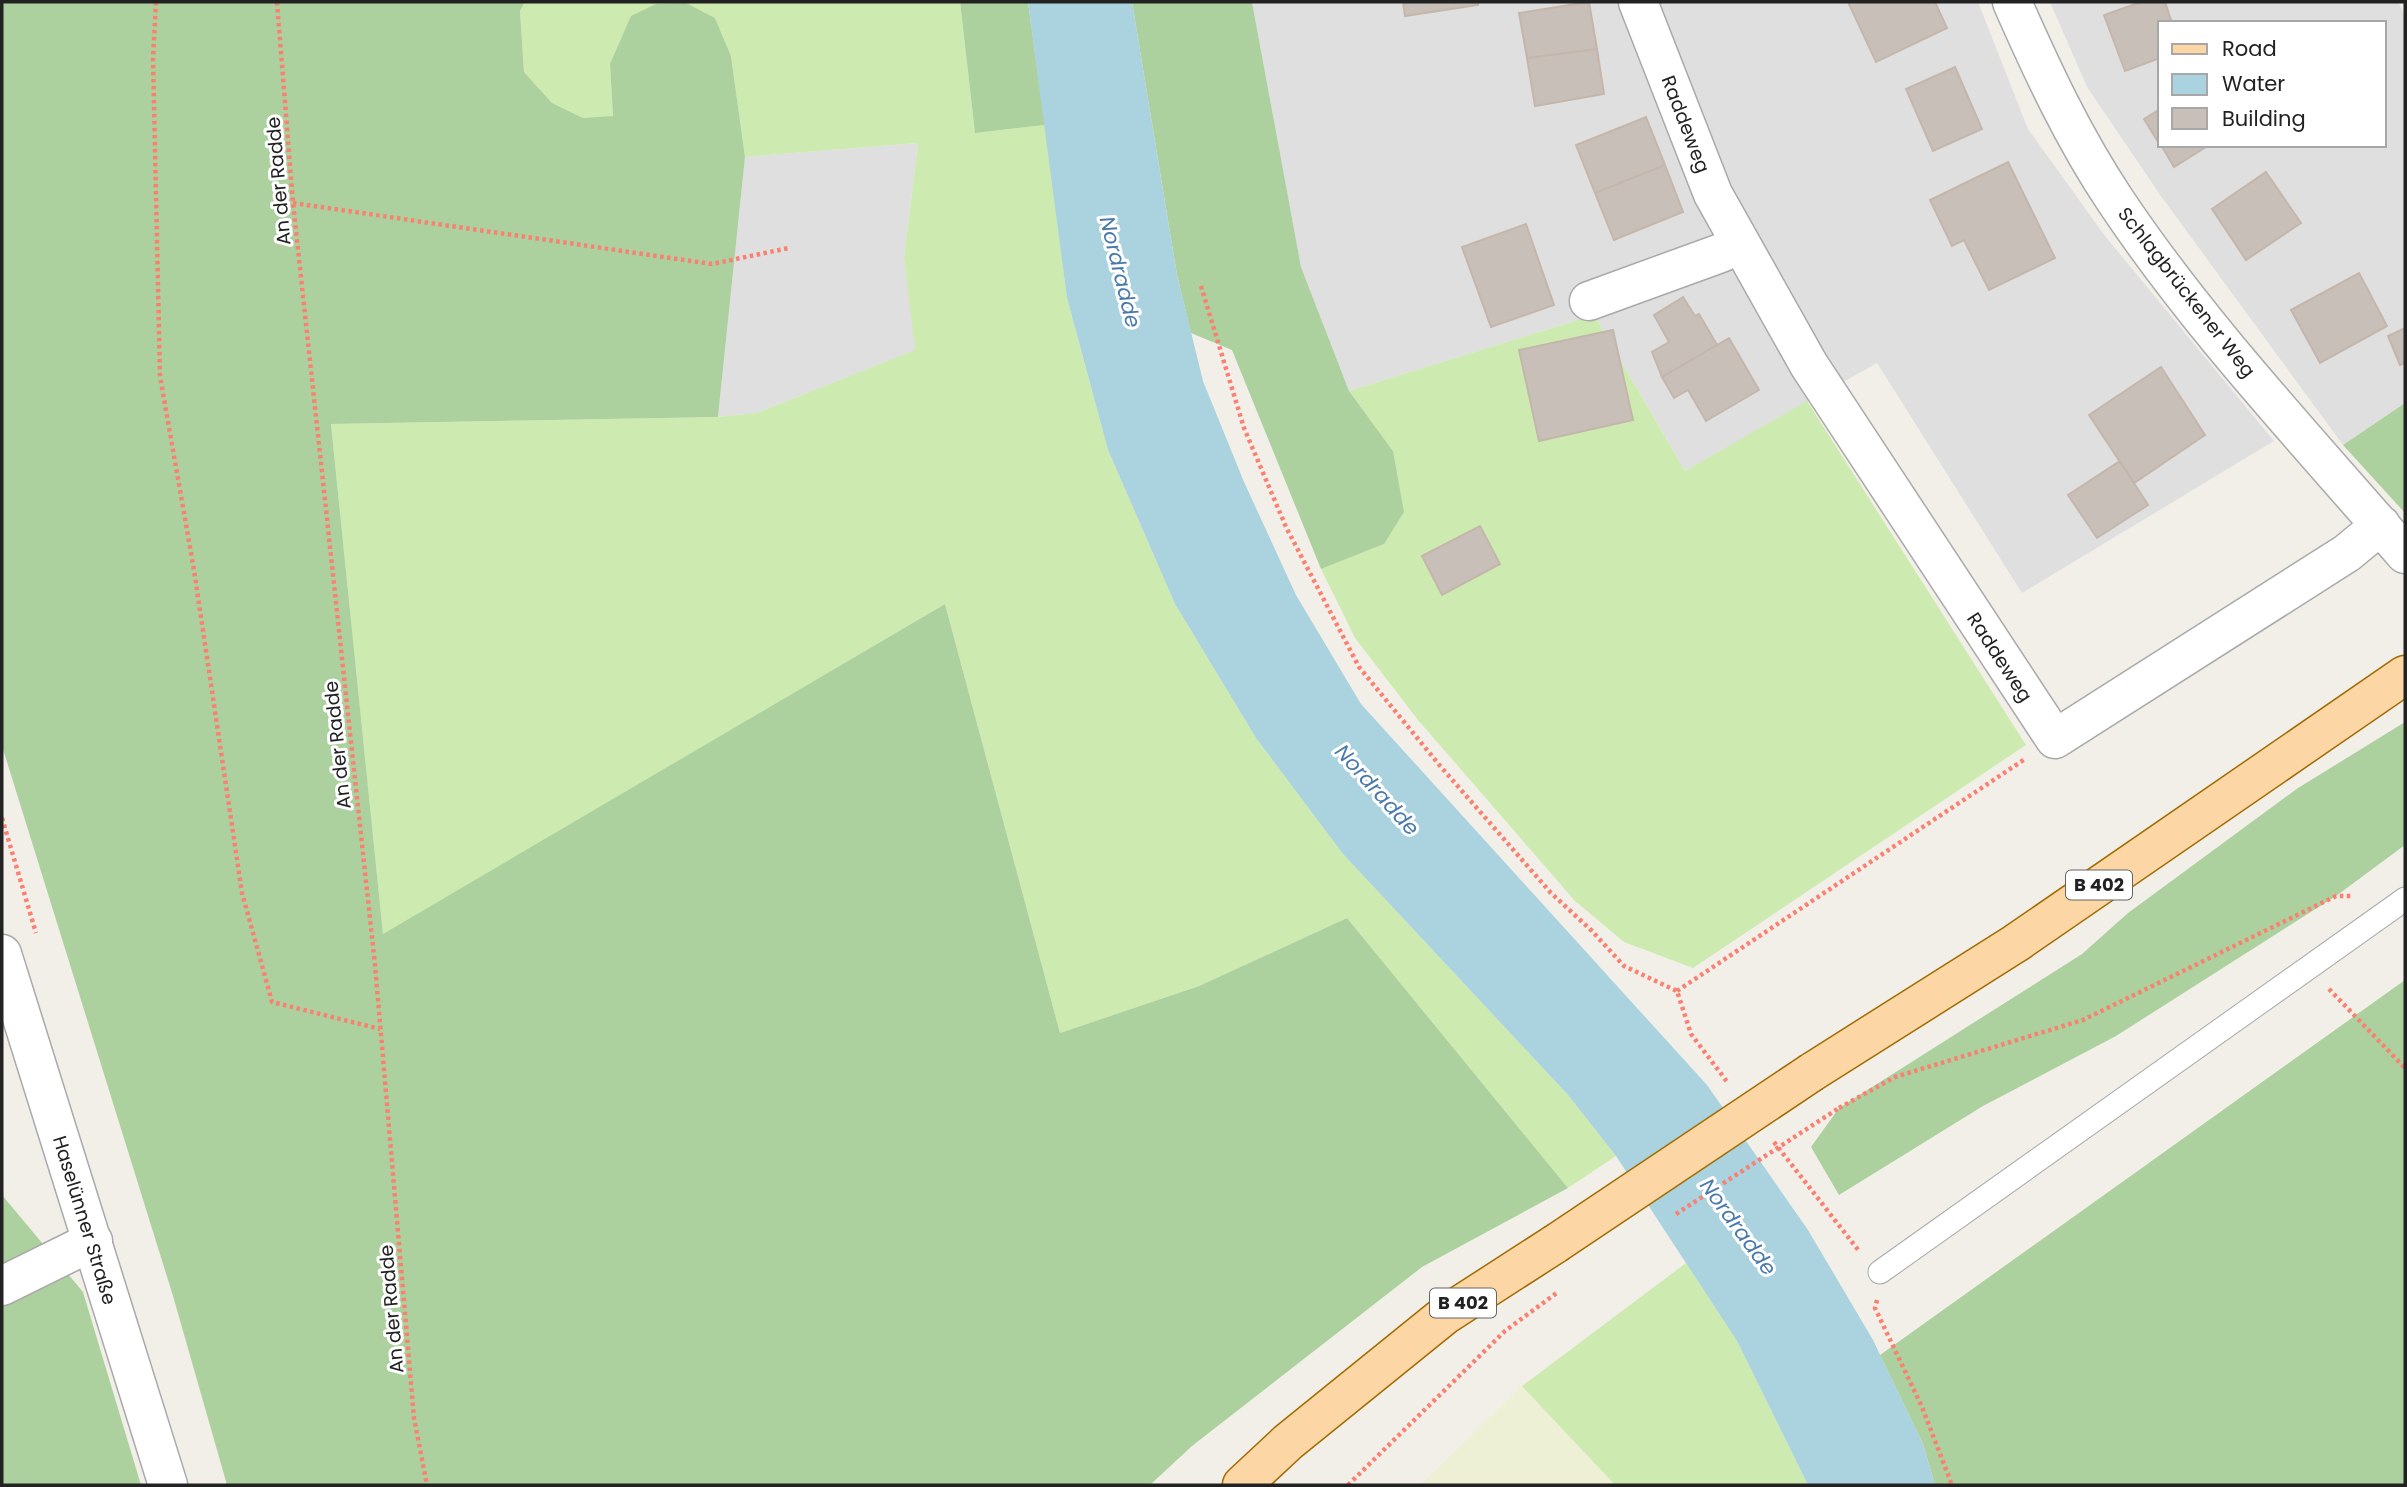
<svg xmlns="http://www.w3.org/2000/svg" width="2407" height="1487" viewBox="0 0 2407 1487" font-family="Poppins,sans-serif">
  <rect width="100%" height="100%" fill="#f2efe9"/>
  <path fill="#e0dfdf" fill-rule="evenodd" d="M1252,2h726l50,127 77,107 169,205 -252,152 -145,-230 -192,108 -91,-156 -245,76 -48,-123z
    M2050,2h348l7,13v388l-62,42 -182,-249 -74,-109zM2160,23h224v122h-224z
    M918,143l-14,115 12,92 -159,63 -39,4 27,-260z"/>
  <path fill="#eef0d5" d="M1522,1386l93,99h-195z"/>
  <path fill="#cdebb0" d="M525,2h435l15,131 70,-8 22,173 41,152 67,154 81,134 87,116 225,241 48,61 -48,32 -221,-270 -148,68 -139,47 -115,-429 -562,331 -52,-511 387,-7 39,-4 158,-63 -11,-92 14,-115 -173,14 -14,-101 -16,-38 -105,46 3,53 -30,1 -31,-15 -28,-31 -4,-61z
    M1594,315l91,156 122,-70 219,344 -333,223 -69,-26 -49,-41 -157,-181 -63,-82 -34,-69 63,-25 9,-93 -44,-60z
    M1686,1263l51,78 71,144h-193l-93,-99z"/>
  <path fill="#add19e" d="M2,2h523l-5,9 4,61 28,31 31,15 30,-2 -3,-52 21,-48 25,-12 30,-1 29,15 16,38 14,101 -27,260 -387,7 52,510 562,-330 115,429 139,-47 148,-68 221,270 -146,79 -230,179 -42,39h-923l-54,-189 -171,-550z
    M960,2h68l17,123 -70,8z
    M1132,2h120l49,265 48,124 44,60 11,61 -20,32 -63,25 -89,-219 -41,-17 -14,-58z
    M2405,403v110l-62,-68z
    M2405,722v123l-69,51 -220,140 -133,70 -144,89 -28,-48 28,-39 243,-154 46,-41 170,-125z
    M2405,980v505h-470l-12,-41 -43,-89z
    M2,1195l81,97 58,193h-139z"/>
  <path fill="#aad3df" d="M1028,2h104l45,273 26,106 41,101 52,113 65,109 346,381 101,145 65,110 50,104 12,41h-127l-71,-144 -121,-185 -48,-61 -225,-241 -87,-116 -81,-134 -67,-154 -41,-152z"/>
  <path fill="#c7bfb8" stroke="#c4b6ab" stroke-width="2" d="M1403,2h75v3l-73,11z
    M1589,2l8,47 -70,9 -8,-45z
    M1848,2h87l12,26 -71,34z
    M2141,2h24l7,21h-12v35l-35,13 -21,-56z
    M1597,49l7,45 -69,12 -8,-48z
    M1955,67l27,62 -49,22 -27,-62z
    M2160,109v36l-16,-26z
    M1646,117l19,48 -70,28 -19,-48z
    M2161,145h48l-35,22z
    M2008,162l47,96 -66,32 -25,-50 -12,6 -22,-46z
    M1665,165l18,47 -69,28 -19,-47z
    M2266,172l35,51 -55,37 -34,-51z
    M1526,224l28,81 -63,22 -29,-80z
    M2359,273l28,53 -67,37 -29,-53z
    M1683,297l12,19 4,-2 18,31 -55,32 -10,-25 17,-10 -15,-27z
    M2405,328v35l-5,2 -12,-29z
    M1613,330l20,90 -94,21 -20,-91z
    M1729,338l30,52 -53,31 -18,-31 -14,8 -12,-21z
    M2161,367l44,68 -71,48 -45,-68z
    M2120,461l28,44 -51,33 -29,-43z
    M1480,526l20,38 -58,31 -20,-39z"/>
  <g fill="none" stroke-linecap="round" stroke-linejoin="round">
    <g stroke="#a9a9a9" stroke-width="25">
      <path id="service" d="M1880,1272l525,-373"/>
    </g>
    <g stroke="#a9a9a9" stroke-width="41">
      <path id="minor" d="M1638,2l75,192 96,171 246,374 292,-186 34,-28
        M2012,2c30,68 61,135 103,198 84,126 191,239 290,354
        M1589,301l132,-48 19,-10
        M2,1286l91,-45"/>
    </g>
    <g stroke="#a9a9a9" stroke-width="41">
      <path id="tertiary" d="M2,954l166,531"/>
    </g>
    <g stroke="#a06b00" stroke-width="41">
      <path id="primary" d="M1812,1072l204,-129 389,-268
        M1242,1485l46,-43 157,-127 110,-71"/>
    </g>
    <path stroke="#fa8072" stroke-width="4.5" stroke-dasharray="3.5 3.5" stroke-linecap="butt" d="M156,2l-3,57 7,317 34,194 48,323 30,109 108,27
      M277,2l16,201 82,762 39,453 13,67
      M293,203l419,61 77,-16
      M1201,286l43,142 42,99 73,140 82,100 110,126 41,38 32,35 53,25 14,43 37,49
      M2,818l34,115
      M2329,989l76,79
      M1677,991l348,-232
      M1839,1108l56,-31 188,-57 253,-124h17
      M1774,1142l85,109
      M1877,1300l-2,8 47,99 30,78
      M1348,1485l157,-154 53,-39"/>
    <use href="#service" stroke="#fff" stroke-width="23"/>
    <use href="#minor" stroke="#fff" stroke-width="38"/>
    <use href="#tertiary" stroke="#fff" stroke-width="38"/>
    <use href="#primary" stroke="#fcd6a4" stroke-width="38"/>
    <g stroke="#a06b00" stroke-width="41" stroke-linecap="butt">
      <path id="primary-bridge" d="M1555,1244l257,-172"/>
    </g>
    <path stroke="#fa8072" stroke-width="4.5" stroke-dasharray="3.5 3.5" stroke-linecap="butt" d="M1676,1214l163,-106"/>
    <use href="#primary-bridge" stroke="#fcd6a4" stroke-width="38"/>
  </g>
  <g text-anchor="middle" stroke-width="6" stroke-linejoin="round" paint-order="stroke">
    <g fill="#fff" stroke="#646464" stroke-width="2">
      <rect x="2066" y="870.5" width="66" height="29" rx="5"/>
      <rect x="1430" y="1288.5" width="66" height="29" rx="5"/>
    </g>
    <g font-size="18" font-weight="bold" fill="#222">
      <text x="2099" y="891">B 402</text>
      <text x="1463" y="1309">B 402</text>
    </g>
    <g font-size="19" fill="#222" stroke="#fff">
      <text transform="translate(1686 124) rotate(69)" y="7">Raddeweg</text>
      <text transform="translate(278 181) rotate(-95)" y="7">An der Radde</text>
      <text transform="translate(2187 292) rotate(52)" y="7">Schlagbrückener Weg</text>
      <text transform="translate(2000 657) rotate(57)" y="7">Raddeweg</text>
      <text transform="translate(337 745) rotate(-96)" y="7">An der Radde</text>
      <text transform="translate(85 1220) rotate(73)" y="7">Haselünner Straße</text>
      <text transform="translate(391 1309) rotate(-95)" y="7">An der Radde</text>
    </g>
    <g font-size="21" font-style="italic" fill="#4a7aab" stroke="#fff">
      <text transform="translate(1120 272) rotate(76)" y="7">Nordradde</text>
      <text transform="translate(1377 790) rotate(48)" y="7">Nordradde</text>
      <text transform="translate(1738 1227) rotate(54)" y="7">Nordradde</text>
    </g>
  </g>
  <rect width="2407" height="1487" fill="none" stroke="#222222" stroke-width="7"/>
  <rect x="2158" y="21" width="228" height="126" fill="#ffffff" stroke="#a7a7a7" stroke-width="2"/>
  <rect x="2172" y="44" width="35" height="10" fill="#fcd6a4" stroke="#a7a7a7" stroke-width="2"/>
  <text x="2222" y="56" font-size="21" fill="#222222">Road</text>
  <rect x="2172" y="74" width="35" height="21" fill="#aad3df" stroke="#a7a7a7" stroke-width="2"/>
  <text x="2222" y="91" font-size="21" fill="#222222">Water</text>
  <rect x="2172" y="108" width="35" height="21" fill="#c7bfb8" stroke="#a7a7a7" stroke-width="2"/>
  <text x="2222" y="126" font-size="21" fill="#222222">Building</text>
</svg>
